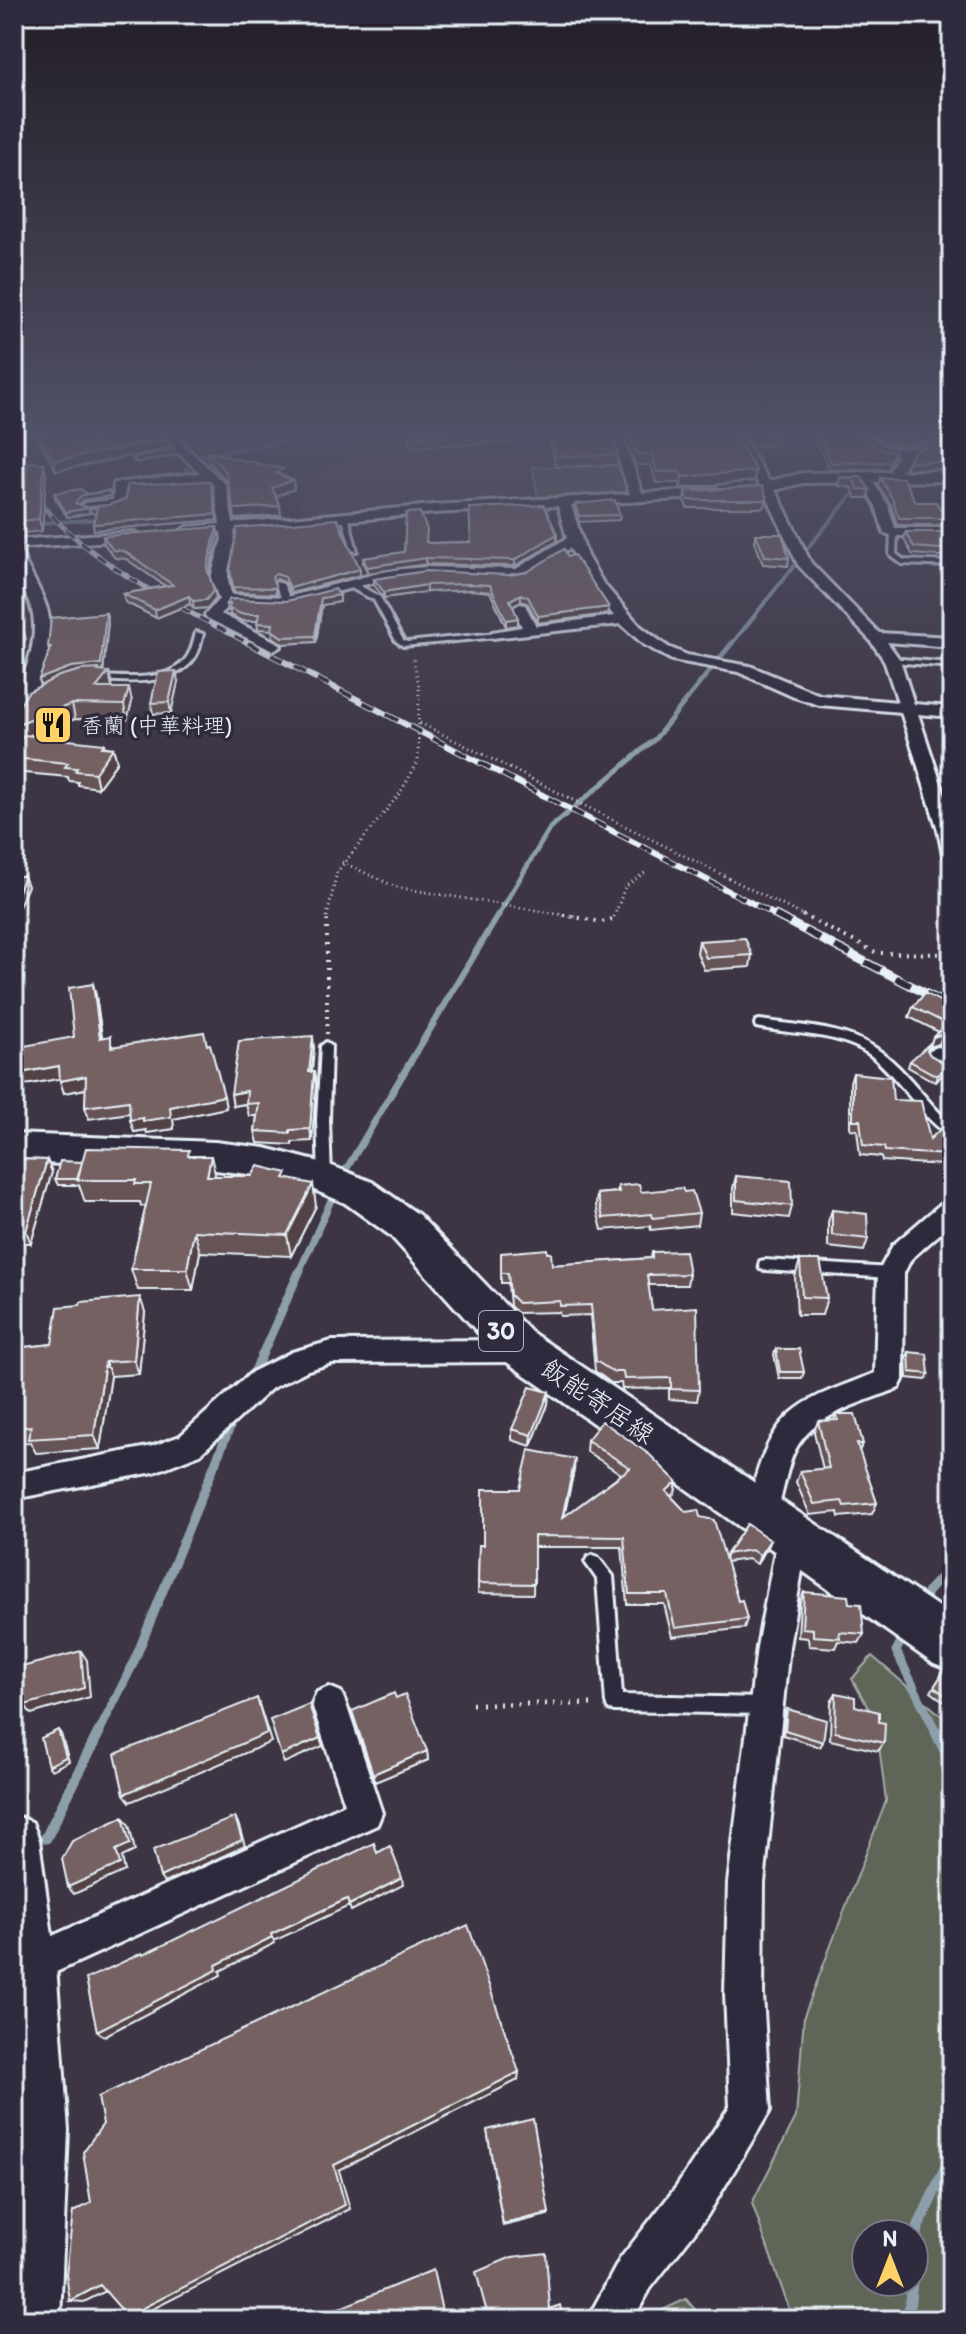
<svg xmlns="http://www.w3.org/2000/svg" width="966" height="2334" viewBox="0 0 966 2334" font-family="Itim,'Klee One',sans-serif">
  <rect width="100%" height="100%" fill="#3d3544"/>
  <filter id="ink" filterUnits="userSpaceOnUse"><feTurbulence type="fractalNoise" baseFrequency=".0125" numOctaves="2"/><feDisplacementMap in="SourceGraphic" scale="16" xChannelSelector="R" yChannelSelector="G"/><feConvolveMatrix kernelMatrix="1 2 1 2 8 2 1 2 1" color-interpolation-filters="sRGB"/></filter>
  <g filter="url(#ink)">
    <path fill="#4e424d" d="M175,434h142l-121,19z
      M341,434h268l22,60 -331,24 2,-37 40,-20z"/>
    <path fill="#5f6659" stroke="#a4aca8" stroke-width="2" fill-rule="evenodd" d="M621,466l9,28 -3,1 -88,5 -7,-33z
      M872,1656l80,69v224l-10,12 10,31v328h-159l-41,-117 44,-86 8,-101 82,-215 -10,-79 -24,-43zM866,2234h48v48h-48z
      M686,2299l18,21h-55l5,-6z"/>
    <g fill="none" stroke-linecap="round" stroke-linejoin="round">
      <path stroke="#8c9faa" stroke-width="4" d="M200,456l128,-22
        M185,468l5,5
        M16,525l85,-6
        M805,551l47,-56
        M731,645l63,-79"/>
      <path stroke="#8c9faa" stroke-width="5" d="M497,917l53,-89 105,-89 77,-96"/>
      <path stroke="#8c9faa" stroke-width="7" d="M344,1173l154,-258
        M299,1272l33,-74"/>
      <path stroke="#8c9faa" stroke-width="9" d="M252,1377l48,-107
        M920,1606l8,-15 24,-26
        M905,1634l-9,17 41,83
        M98,1734l35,-70 97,-237"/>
      <path stroke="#8c9faa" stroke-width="11" d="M936,1732l16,33
        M46,1838l53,-106
        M914,2264l4,-37 34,-74
        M908,2320l4,-38"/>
      <g stroke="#e8f1f8" stroke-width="6">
        <path id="lane" d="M182,449l2,3 -47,9 -3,-2z
          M345,514l3,2 9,35 -5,-1 -10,-34z
          M894,530l3,2 -1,22 8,6 48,2v4l-50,-2 -12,-9 1,-23z
          M276,582l7,2 8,17 -1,2 -7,-2 -8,-17z
          M349,583h6l25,14 23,43 4,2 90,-9 4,2 -4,2 -94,9 -7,-5 -22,-41 -25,-13z
          M196,632l7,2c-2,6 -3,13 -5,18 -18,37 -71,29 -104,28l-4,-2 4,-2c27,0 68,7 89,-14 8,-8 10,-19 13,-30z
          M889,658l63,5v4l-60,-5 -4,-2z
          M760,1020c37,6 81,6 114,27 31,20 51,54 78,78v11c-27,-12 -55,-62 -83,-82 -32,-22 -76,-19 -113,-27l-1,-3 1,-3z
          M326,1042l5,4 -2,74 2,57 -6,5 -6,-5 -2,-57 4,-74z
          M765,1260l126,8 5,1 1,4 -1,4 -5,1 -126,-8 -5,-1 -1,-4 1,-4z
          M593,1555l5,2 15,19 9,119 142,3 6,2 2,6 -2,6 -6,2 -150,-3 -6,-2 -2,-6 -9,-124 -12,-17 3,-5z"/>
      </g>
      <g stroke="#e8f1f8" stroke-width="6">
        <path id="street" d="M159,434h13l54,51 7,38 201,-18 196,-11 -20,-60h12l20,59 75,-4 6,4 -6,4 -146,8 16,51 16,27 37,43 28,21 19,8 63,11 70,29 78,7 -14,-42 -14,-20 -72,-75 -31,-68 -39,-63h12l39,63 32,66 68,70 73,4v10l-65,-5 13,18 14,44 38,3v10l-34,-3 34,103v44l-9,-6 -5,-25 -37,-118 -82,-7 -25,-8 -56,-25 -66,-12 -29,-16 -22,-20 -129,14v-6l30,-5 -9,-19 7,-4 5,1 11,21 78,-10 -24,-31 -20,-37 -45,28 -17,3 -82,-4 -36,3 -103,27 -57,-2 -9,11 57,29 3,3 -8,5 -66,-33 -2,-3 14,-16 -8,-21 11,-39 -1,-7 -34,3 -7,-4 7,-4 33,-3 -6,-38 -7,-6 -82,9 1,14c-10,7 -37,11 -47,4l6,-4 28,-3 1,-17 86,-10zM558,506l9,32 -51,31 -90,-2 -36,3 -103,27 -55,-2c-12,-30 7,-39 2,-64l200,-18z
          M853,434c20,0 21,9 37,14 16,5 37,-4 53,-8l6,4 -39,11 -11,21 -6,4 -6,-4 11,-20 -16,-2z
          M860,474l10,3 18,29 7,22h57v8h-58l-10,-3 -8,-27 -18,-29z
          M134,532l7,4 -2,3 -124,9 6,4c7,19 20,37 26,57 10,36 -7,83 -27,112l-6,2c0,-34 21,-63 20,-98 0,-21 -12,-35 -19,-54 -3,-9 -1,-21 -1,-31z
          M938,1047l14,6v18l-22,-11 -3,-5 3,-5z
          M952,1200v23l-41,36 -7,14 -1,107 -4,8c-39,16 -90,26 -107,69 -8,21 -10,45 -19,66l-11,4 -11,-4c-6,-14 0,-28 4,-43 22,-77 53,-80 120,-107l3,-100 15,-28 50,-43z
          M523,1340l10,3 4,8 -4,8 -10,3 -191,1 -24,7 -36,18 -72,66 -46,18 -140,27v-26l139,-27 27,-10 72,-64 40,-20 40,-11z
          M793,1521l11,4 4,10 -19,112 -25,236 -1,111 7,117 -63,105 -57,73 -17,31h-46l33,-61 57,-73 53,-80 -5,-112 3,-111 29,-236 21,-112 4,-10z
          M329,1687l12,5 5,12 36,109 -5,12 -334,153 -13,6 -13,-6 -3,-6 3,-20 328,-148 -33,-100 5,-12z"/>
      </g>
      <g stroke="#e8f1f8" stroke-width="6">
        <path id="secondary" d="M952,471v10l-149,2 -36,9 -9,-5 3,-4 42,-10z
          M14,1815l18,7 7,18 17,125 12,165 -8,190h-46z"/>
      </g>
      <g stroke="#e8f1f8" stroke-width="6">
        <path id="primary" d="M14,1134l201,8 50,6 62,16 45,18 47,33 112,117 421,284v55l-18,-7 -433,-306 -110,-122 -46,-33 -40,-17 -40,-10 -50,-6 -201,-8z"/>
      </g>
      <path stroke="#e8f1f8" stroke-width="3" stroke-dasharray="1 4" stroke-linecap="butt" d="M420,723l386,194
        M342,862l54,25 179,30
        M327,917l10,-45 63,-79 18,-31 1,-76 -6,-30
        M614,917l11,-30 22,-16"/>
      <path stroke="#e8f1f8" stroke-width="4" stroke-dasharray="2 6" stroke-linecap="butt" d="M563,915l39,7 11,-3 1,-4
        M802,915l75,38 75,1
        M327,1034v-119"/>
      <path stroke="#e8f1f8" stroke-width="5" stroke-dasharray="2 7" stroke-linecap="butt" d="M472,1704h126"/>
      <use href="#lane" fill="#2f2a3d" fill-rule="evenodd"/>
      <use href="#street" fill="#2f2a3d" fill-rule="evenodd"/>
      <use href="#secondary" fill="#2f2a3d" fill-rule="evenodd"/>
      <use href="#primary" fill="#2f2a3d" fill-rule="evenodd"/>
      <g stroke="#e8f1f8" stroke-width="5">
        <path id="rail-far2" d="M14,469c56,86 150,130 238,176"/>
      </g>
      <g stroke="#e8f1f8" stroke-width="6">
        <path id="rail-far1" d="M248,643l531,274"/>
      </g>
      <g stroke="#e8f1f8" stroke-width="9">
        <path id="rail" d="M775,915l177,92"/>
      </g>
      <use href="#rail-far2" stroke="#2f2a3d" stroke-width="3" stroke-dasharray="10" stroke-linecap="butt"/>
      <use href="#rail-far1" stroke="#2f2a3d" stroke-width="4" stroke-dasharray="13" stroke-linecap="butt"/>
      <use href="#rail" stroke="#2f2a3d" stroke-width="6" stroke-dasharray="17" stroke-linecap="butt"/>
    </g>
    <path fill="#655354" stroke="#e8f1f8" stroke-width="2" d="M35,434h129l6,14 -114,23z
      M410,434h103v8l-103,5z
      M548,434h63l7,21 -1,10 -61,2z
      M623,434h112l21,37 -2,10 -73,7 -2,-5h-23l-5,-18h-15z
      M744,434h34l-1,11 -26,1z
      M812,434h47l23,16 13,2 -2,6 -5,11 -58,1z
      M869,434h83v35h-46l2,-7 39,-21 -2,-3 -48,8z
      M207,452l86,28 1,9 -18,7 5,19 -46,4 -8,-38 -19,-20z
      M44,463l2,12 -4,56 -18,2 -3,-12 -7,1v-37l6,7 5,-1z
      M840,477h21l9,13 -2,8h-12l-4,-10 -14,-2z
      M952,477v9h-8l2,-7z
      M880,478l36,24 30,16 -2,7h-47l-6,-20 -13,-20z
      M109,491l1,5 -27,4 -4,5 11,8 -23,4 -12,-19 -1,-5 33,1z
      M685,492l82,6 -2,8 -2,2h-76l-3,-8z
      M575,504l45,11 -1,5 -40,2 -4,-13z
      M89,507l128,13 -123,10 -1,-6 3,-10 -5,-1z
      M217,527l1,7 -9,41 7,23 -8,10 -14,1 -4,-5 -34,14 -31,-16 -2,-8 42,-8 -39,-27 -11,-1 -11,-14 -1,-8z
      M906,532h46v25l-40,-3 -8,-15z
      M557,534v7l-42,25 -89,-2 -58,9 -5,-9v-6l41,-6 22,-10 3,1 42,-1z
      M756,534l33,24 -1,8 -25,-2 -8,-22z
      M568,557l40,57 -70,9 -10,-19 -7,-3 -8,5 5,19 -12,2 -16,-35 -19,-2 -45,2 -42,6 -10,-13v-6l135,-4 18,-3z
      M360,569v6l-69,18 -5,-10 -9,-4 -4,3 3,12 -42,-2 -4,-22z
      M340,595v7l-18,3 -6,37 -33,2 -10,-7 -1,-7 -14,-1 -1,-8h-15l-12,-6v-4h-3l-1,-7 61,-3z
      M106,613l2,8 -5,51h6l3,15 -1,1h18l3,14 -5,18 -52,-1 -46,16 84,13 4,14 -19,26 -20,-3v-3l-9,-1 -1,-4 -54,-5v-25l7,-9 -7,3v-31l4,-2 22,-22 9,-35 -1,-4z
      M178,682l-7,31 -18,1 -2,-11z
      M699,941l53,14 -2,12 -46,3 -7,-17z
      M93,984l3,12 6,41 12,10 93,-2 19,63 -53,11 1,10 -27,4 -1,-3 -12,2 -4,-19 -41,6 -4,-12 1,-18 -22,4 -4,-15 -46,9v-34l60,-16z
      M913,1007l39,1v42l-13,-6 -9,3 3,-10 6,-5 -30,-15z
      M314,1048l-2,24 4,12 -4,57 -20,1v3l-34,-2 -3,-12 2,-15h-8l-3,-12 -13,2z
      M927,1050l3,5 18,10 -2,6 -11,11 -27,-15 2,-6z
      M853,1073l40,27 37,39 22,-13v23l-5,4 -1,-1v3l-3,10 -61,-4 -1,-4 -21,-2 -3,-25 -7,-1v-47z
      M190,1156l25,20 73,3 28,27 -25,50 -91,-4 -7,38h-55l-7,-21 15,-63h-5l-1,-4h-55l-6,-17h-21l-3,-6 27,-17z
      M14,1159l33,1 5,12 -21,71h-17z
      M736,1176l56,30 -3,12 -56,-6v-24z
      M618,1186l23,6h43l15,21 -2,12 -46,5 -1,-4 -48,4 -6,-24 1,-12 20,-2z
      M832,1210l36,29 -4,12 -36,-4v-25z
      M652,1252l37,22 -2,11h-39l4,25 47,80 -2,11 -28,-2v-11l-47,1 -1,-6h-10l-16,-12 -5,-56 -30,1 -1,-4 -42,1 -7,-7 -2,-23h-7v-30h46l5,12 99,-7z
      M800,1260l27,38 -5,17h-25l-2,-38z
      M14,1299l9,15 -2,34 31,-4 93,-32 -6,62 -28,2 -11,73 -64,4 -6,-11 -16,2z
      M776,1349l28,23 -2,6h-23l-5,-24z
      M909,1352l20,22 -3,6 -19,-2 -1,-20z
      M549,1392l-1,12 -17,42 -19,-6v-11z
      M837,1414l26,30 -4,7 18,52 -5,11 -33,3 -1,-5 -28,3 -14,-33 4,-11 23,-2 -9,-37 4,-11 16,-1z
      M587,1440l90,42 -2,11 -4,3 15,16 14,5 25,42 2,-5 43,-14 -4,9 -9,15 -9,-5 -22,3 12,39 9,18 -3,9 -72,9 -8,-33h-37l-5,-57h-88l-1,47 -55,-1 1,-48h4l37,-56 54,-19 -10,47 57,-43 -35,-23z
      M804,1592l45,11 15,31 -5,9 -21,-2 -3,7 -26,-2 -1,-8 -10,-1 2,-35z
      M947,1666l5,2v39l-21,-15z
      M836,1693l43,29 5,21 -6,8 -48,-11 1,-38z
      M787,1709l36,33 -3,5 -37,-12 2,-22z
      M352,1711l75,40 1,9 -53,22z
      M487,2130l62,83 -1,2 -45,11z"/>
    <path fill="#524345" stroke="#e8f1f8" stroke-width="2" d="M93,434h32l-47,15 -4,-5 2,-4z
      M928,434h17v4l-48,8 1,-6z
      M168,439l2,9 -114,23 -2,-10z
      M44,463l2,12 -4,56 -3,-12z
      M756,471l-2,10 -73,7 1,-11z
      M293,480l1,9 -20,8 -2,-9z
      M109,491l1,5 -27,4 -7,8 -1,-5 7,-8z
      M280,506l1,9 -46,4 -1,-10z
      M23,508l3,12 -12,2v-13z
      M89,508l1,5 -23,4 -1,-5z
      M216,514l1,6 -123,10 -1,-6z
      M217,527l1,7 -10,43 -1,-8z
      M557,534v7l-42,25v-6z
      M426,558v6l-58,9 -1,-6z
      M360,569v6l-69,18 -1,-5z
      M426,585v7l-42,6v-6z
      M214,590l2,8 -8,10 -14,1 -1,-8z
      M521,594v7l-11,6v-7z
      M340,595v7l-18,3 -6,37 -1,-6 6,-38z
      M189,596l1,8 -34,14 -1,-8z
      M609,607l-1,7 -70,9v-7z
      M106,613l2,8 -5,52 6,-1 3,15 -12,16 -59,-15 -2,-9z
      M518,618v7l-12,2v-7z
      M22,625l4,14 -12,14v-19z
      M176,671l2,11 -7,31 -2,-11z
      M129,688l3,14 -5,18 -3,-15z
      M72,704l3,15 -61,22v-16z
      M104,744l3,12 6,-8 4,14 -19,26 -3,-15 7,-26z
      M24,876l4,10 -14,32v-17z
      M93,984l3,12 8,54 -4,-12z
      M943,1034l-4,10 -9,3 3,-10z
      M313,1036l1,12 -4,36 -1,-12z
      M948,1065l-2,6 -11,11 2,-6z
      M59,1066l4,12 -49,9v-13z
      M314,1072l2,12 -4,57 -2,-12z
      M86,1076l4,12 -26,5 -4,-12z
      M247,1091l3,12 -17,3 -2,-12z
      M224,1096l2,12 -53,11 1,10 -27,4 -1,-3 -12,2 -4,-12 40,-13z
      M211,1156l5,22 -9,-2z
      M47,1160l5,12 -21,71 -5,-12z
      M313,1184l3,22 -25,50 -4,-21z
      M194,1231l6,21 -7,38 -6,-21z
      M140,1297l5,15 -6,62 -5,-14z
      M16,1299l7,15 -3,49 -6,-12z
      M105,1362l6,14 -11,73 -6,-14z
      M549,1392l-1,12 -17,42 1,-11z
      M575,1459l-1,11 -13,59 1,-11z
      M677,1482l-2,11 -12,9 3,-11z
      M770,1540l-4,9 -9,15 3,-9z
      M81,1651l6,9 3,37 -59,17 -6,-9z
      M257,1698l14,44 -141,60 -6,-8z
      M58,1730l3,4 8,27 -17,9 -4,-4z
      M320,1738l3,8 -39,17 -3,-8z
      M427,1751l1,9 -53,22 -2,-8z
      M123,1817l6,8 6,26 -13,6 3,14 -51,23 -6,-7 48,-37z
      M235,1817l3,6 7,23 -81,37 -4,-6z
      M402,1878l1,7 -52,26 -2,-6z
      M347,1899l2,7 -75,35 -3,-7z
      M272,1937l3,6 -55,28 1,4 -117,61 -7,-5 119,-66z
      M519,2072l-1,8 -179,90 11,39 -211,107h-12l207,-151z
      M100,2285l14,2 -30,15 -14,-1z"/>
    <path fill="#756062" stroke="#e8f1f8" stroke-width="2" d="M38,434h55l-17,6 -2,4 9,2 39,-12h42l4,5 -114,22z
      M410,434h49l-49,3z
      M551,434h60l7,21 -62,1z
      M628,434h107l21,37 -74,6 -2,-5h-23l-5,-18h-15z
      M752,434h26v1h-26z
      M817,434h42l23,16 13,2 -6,10 -57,1z
      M886,434h42l-30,6z
      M952,439v23h-44l6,-11z
      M207,452l76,17 -7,4 17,7 -21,8 8,18 -46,3 -8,-37z
      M28,462l16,1 -5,56 -18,2 2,-13 -9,1v-24l6,7 5,-1z
      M840,477h21l9,13 -12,-1 -5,-10z
      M880,478h23l13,24h20l10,16h-47l-7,-20z
      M210,481l6,33 -123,10 4,-16 -8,-1 19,-2 18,-6 1,-14z
      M762,486l5,12 -2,2h-77l-3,-8z
      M81,489l6,5 22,-3 -27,4 -7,8 14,5 -23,4 -12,-19z
      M615,500l5,15 -41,1 -4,-12z
      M544,505l13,29 -42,26 -89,-2 -59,9 -4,-9 41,-6 2,-39 14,-1 7,18 -1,12 3,1 42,-1 -2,-34z
      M337,519l23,50 -70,19 -5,-11 -9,-3 -4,3 4,11 -43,-1 -3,-17 7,-42z
      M217,527l-10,42 7,21 -8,10 -13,1 -4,-5 -34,14 -32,-16 50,-9 -49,-34 -11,-1 -10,-14z
      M906,532h46v18l-38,-3z
      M756,534h26l7,24 -24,-2z
      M564,549l4,8 6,-2 35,52 -71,9 -10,-19 -7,-3 -11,6 8,18 -12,2 -16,-35 -19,-1 -45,1 -42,7 -10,-13 52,-8 83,4 18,-3z
      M335,589l5,6 -19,3 -6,38 -33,1 -10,-7 1,-6 -16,-1 2,-9h-18l-12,-5 1,-5h-4l4,-5 57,2z
      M14,602l8,23 -8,9z
      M106,613l-5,51 -30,3 -32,12 12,-32h-3l3,-29z
      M99,669l-1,2 11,1 -13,16h33l-5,17 -52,-1 -58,21v-15l4,-2 10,-16 31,-16 22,-6z
      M176,671l-7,31 -18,1 7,-31z
      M24,735l80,9 -2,3 11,1 -18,25 -20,-2 2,-3 -12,-1 3,-4 -54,-5v-11z
      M14,876h10l-10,25z
      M745,938l7,17 -46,3 -7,-17z
      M93,984l7,54 11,-2v11l93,-15 3,13 3,-1 14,52 -54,11 1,10 -28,4v-3l-13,2 -1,-19 -44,6 1,-31 -26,5 -1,-15 -45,8v-21l10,-2v-5l50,-9 -5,-49z
      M925,993l27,15v30l-9,-4 -10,3 14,-13 -34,-17z
      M313,1036l-4,36h5l-4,57 -20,1v3l-35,-2 4,-28 -13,1 1,-13 -16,3 8,-53z
      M929,1044l-2,6 3,5 18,10 -11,11 -27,-15z
      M853,1073l38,4 2,23 28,1 9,38 16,-15 6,2v17l-9,-3 3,15 -61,-4 -1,-4 -21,-2 -3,-25h-7z
      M86,1148l103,2 -1,6h23l-4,20h45l6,-10 29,7 -3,5 29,6 -26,51 -93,-4 -7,38h-56l20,-85h-16l1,-4h-59z
      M14,1159l33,1 -21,71h-12z
      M60,1161l22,1 -4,17h-23z
      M736,1176l55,5 1,25 -56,-6z
      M639,1184l2,8 41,-4 2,4 8,-1 7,22 -46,5 -1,-4 -49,4 -6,-24 22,-2 -1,-6z
      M832,1210l35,4 1,25 -36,-4z
      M547,1249v4h4l1,12 100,-7v-6l33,-1 4,23 -42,1 5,35 45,-3 2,83 -28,-1v-11l-47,1 -1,-7h-10l-17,-11 -5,-56 -31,1v-5l-42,2 -8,-8 -2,-22h-7v-20z
      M800,1260h20l7,38 -25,-1z
      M140,1297l-6,63 -29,2 -11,73 -66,4 3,-13 -17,3v-81l38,-4 6,-37 22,-2 1,-3z
      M14,1299h2l-2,29z
      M776,1349h23l5,23h-24z
      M909,1352l18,2 2,20 -19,-2z
      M530,1387l19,5 -17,43 -20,-6z
      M837,1414h18l8,30h-6l20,59 -33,3 -2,-5 -28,3 -14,-33 29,-3 -11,-47 20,-1z
      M602,1421l48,34 27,27 -11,9 20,21 12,-2 2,7 14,3 24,81 4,-1 5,19 -72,9 -8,-34h-38l-5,-57 -90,-1v48l-56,-1 1,-38h4v-56h37l9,-39 46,9 -13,59 68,-50 -43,-28z
      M747,1524l23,16 -10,15 -9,-5 -24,4z
      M804,1592l44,4 1,7 12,1 3,30 -25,-2 1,6 -27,-2v-7l-11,-1z
      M81,1651l3,37 -59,17 -3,-38z
      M947,1666l5,2v32l-18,-13z
      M394,1693l2,5 9,-4 22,57 -54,23 -21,-63z
      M836,1693l19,4v9l24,6v10l6,1 -1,20 -49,-11z
      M257,1698l10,35 -143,61 -9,-40z
      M309,1704l11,34 -39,17 -11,-35z
      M787,1709l39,11 -3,22 -38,-12z
      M58,1730l8,27 -18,9 -7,-28z
      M123,1817l7,27 -14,6 4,14 -52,23 -6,-28 10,-18z
      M235,1817l7,23 -82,37 -7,-27z
      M374,1843l3,10 13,-7 12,32 -53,27 -2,-6 -76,35 1,3 -56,28 1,5 -120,61 -11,-52 56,-26 1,2z
      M468,1925l51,147 -185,93 11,40 -218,111 -27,-31 -30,16 -4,-26 7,-63 18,-9 -8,-51 20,-28 -5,-27z
      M533,2119l16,94 -46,11 -16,-94z
      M546,2253l4,56 10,-4 3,15h-74l-13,-48 36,-15z
      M433,2270l11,50h-133z"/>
  </g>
  <linearGradient id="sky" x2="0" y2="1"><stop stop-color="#221d25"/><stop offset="0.57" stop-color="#515167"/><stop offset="1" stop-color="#515167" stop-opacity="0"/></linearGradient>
  <rect width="966" height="761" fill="url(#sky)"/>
  <defs>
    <g id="restaurant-square" transform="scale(2)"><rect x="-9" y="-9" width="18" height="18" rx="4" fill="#ffd166" stroke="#2f2a3d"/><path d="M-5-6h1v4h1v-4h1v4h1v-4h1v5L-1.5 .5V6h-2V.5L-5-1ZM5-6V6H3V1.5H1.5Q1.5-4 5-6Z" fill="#111"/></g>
  </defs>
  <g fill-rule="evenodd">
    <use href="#restaurant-square" x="53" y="725"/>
  </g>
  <g text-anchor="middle" stroke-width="7" stroke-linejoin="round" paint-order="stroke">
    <g font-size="22" fill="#e8f1f8" stroke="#2f2a3d" text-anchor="start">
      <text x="81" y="733">香蘭 (中華料理)</text>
    </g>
    <rect fill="#2f2a3d" stroke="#b0b5c0" stroke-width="2" x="479" y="1311" width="44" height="40" rx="6"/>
    <g font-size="24" font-weight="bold" fill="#e8f1f8">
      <text x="501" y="1339">30</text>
    </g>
    <g font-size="26" fill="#e8f1f8" stroke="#2f2a3d">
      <text transform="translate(598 1401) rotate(34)" y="9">飯能寄居線</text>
    </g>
  </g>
  <rect width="966" height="2334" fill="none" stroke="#2f2a3d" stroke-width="48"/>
  <rect x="24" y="24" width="918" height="2286" fill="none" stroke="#e8f1f8" stroke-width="3" filter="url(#ink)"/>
  <g transform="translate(890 2258)"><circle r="38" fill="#2f2a3d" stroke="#797a88" stroke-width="2"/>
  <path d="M0-6L14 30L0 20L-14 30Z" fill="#ffd166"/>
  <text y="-12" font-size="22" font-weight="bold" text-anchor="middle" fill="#e8f1f8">N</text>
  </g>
</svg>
